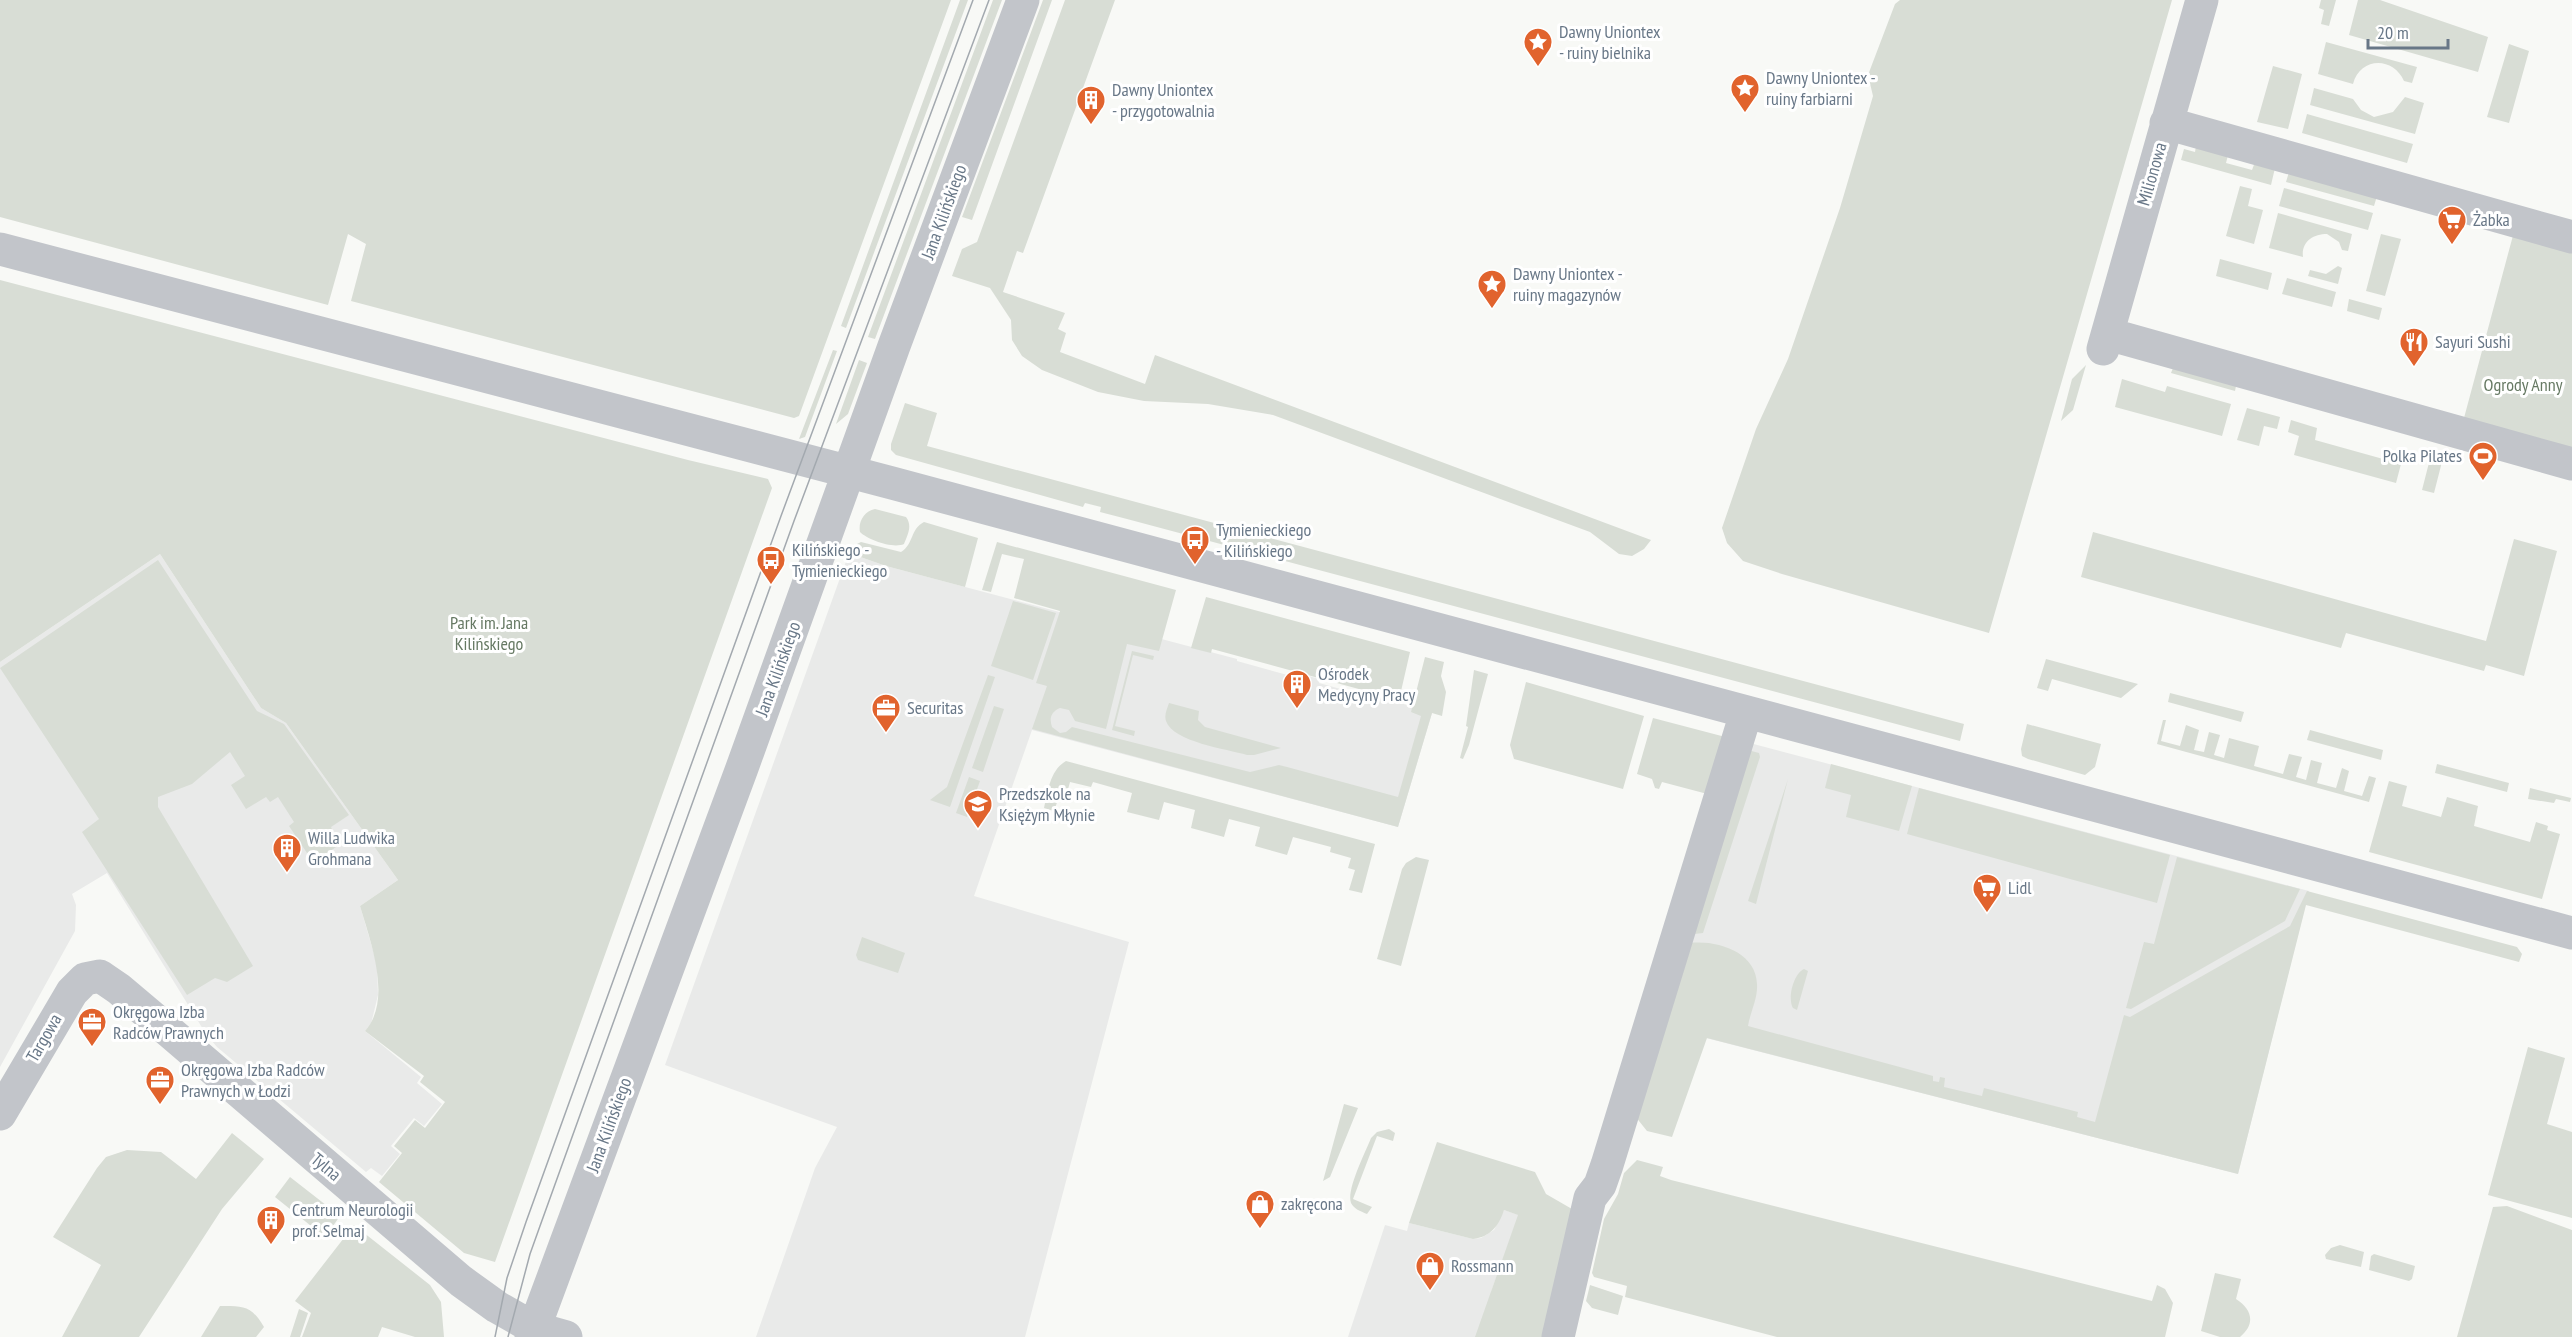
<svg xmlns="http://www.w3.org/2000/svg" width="2572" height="1337" viewBox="0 0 2572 1337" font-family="'PT Sans Narrow',sans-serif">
  <rect width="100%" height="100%" fill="#f8f9f6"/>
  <path fill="#e9eae9" d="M849,553l37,13 351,93v2l54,15 1,-4 28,7 -1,4 54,15 1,-2 17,4 41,13 -34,114 -366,-97 -58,166 155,46 -104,395h-269l59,-169 22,-41 -172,-62z
    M160,554l101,154 25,15 112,157 -38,26 17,58 1,31 -7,29 -6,7 56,46 -4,6 25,21 -18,22 -10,-8 -23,28 9,8 -18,22 -11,-8 -5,4 -149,-125 -11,-13 -99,-161 -35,21 4,11 -1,26 -75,136v-405z
    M1746,742l563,149 -71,283 -532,-136 -22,-94z
    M1504,1210l15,5 -27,74 -10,48h-134l37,-112 22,6 2,-8 64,16 8,-1 13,-8z"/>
  <path fill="#d8ddd5" d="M0,0h951l-152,416 -5,2 -443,-117 15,-57 -18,-10 -20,71 -328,-88z
    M960,0h8l-122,328 -5,-2z
    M993,0h9l-127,339 -7,-2z
    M1043,0h9l-80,220 -10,-3z
    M1065,0h50l-92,253 -6,-2 -14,41 62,21 -7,16 8,4 -6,19 85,32 10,-29 496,185 -7,9 -12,7 -13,-2 -29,-22 -317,-117 -65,-11 -64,-3 -46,-9 -56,-22 -20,-14 -10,-16 -1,-20 -21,-32 -38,-12 10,-27 15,-7z
    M1900,0h272l-183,633 -207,-59 -39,-13 -16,-18 -5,-15 34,-99 32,-70 52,-151 33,-112 -5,-21 27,-71z
    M2321,0h15l-7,26 -8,-2 3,-14 -5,-2z
    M2358,0h22l108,37 -10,35 -129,-37z
    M2326,42l91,25 -5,16 -8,-2c-11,-25 -44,-24 -51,3l-35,-10z
    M2509,44l20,7 -20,72 -22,-6z
    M2273,66l29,8 -14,55 -31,-7z
    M2314,88l39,11 8,11 13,7 19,-5 12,-15 19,6 -9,31 -105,-29z
    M2307,114l106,30 -6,19 -105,-30z
    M2196,146l32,9 -2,8 26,7 3,-8 20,6 -4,17 -90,-25 3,-11 11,3z
    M2289,172l88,24 -3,10 -88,-24z
    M2240,186l12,3 -4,17 15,4 -9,34 -28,-8z
    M2284,188l89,25 -5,17 -89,-24z
    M2278,213l74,21 -4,17 -6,-1 -3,-8 -12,-8c-14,0 -26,8 -24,23l-34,-9z
    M2515,228l57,16v204l-108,-30z
    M2381,234l20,5 -16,57 -19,-5z
    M2220,259l52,14 -4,17 -52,-14z
    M2338,266l4,2 -4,16 -30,-8 2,-6 16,4z
    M2287,278l49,14 -4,15 -50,-13z
    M0,280l688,180 80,19 4,9 -277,774 -31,-9 -85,-71 23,-29 -8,-7 21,-26 10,8 20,-26 -25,-20 4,-6 -59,-45c28,-31 5,-91 -5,-125l38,-26 -112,-157 -25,-15 -101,-154 -160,108z
    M2349,299l33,9 -3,12 -32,-9z
    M833,350l4,1 -32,86 -6,2z
    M859,360l8,3 -19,51 -12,10z
    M2086,365l-13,45 -12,11 11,-42z
    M2173,368l63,18 -1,5 -64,-18z
    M2122,379l43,13 2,-6 64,18 -9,32 -107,-29z
    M905,403l32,10 -10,33 1037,278 -4,17 -833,-222 -27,-7 1,-5 -16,-4 -2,4 -187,-52 -5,-5v-6z
    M2247,408l33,9 -3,12 -13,-3 -5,20 -22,-6z
    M2291,420l26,8 -2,12 86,24 -5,19 -102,-28 5,-19 -11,-4z
    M2432,451l12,3 -10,39 -12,-3z
    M875,509l31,8c7,9 1,19 -2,27 -11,5 -36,-4 -44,-12 -2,-10 4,-21 15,-23z
    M924,522l54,16 -13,49 -79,-21 -37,-13 4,-7 8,-4 40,10c13,-8 9,-23 23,-30z
    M2093,532l393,109 28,-102 43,12 -33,125 -38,-11 -2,6 -138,-38 -5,15 -260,-71z
    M997,542l179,48 -17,61 -32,-7 -21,85 -31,-8 -6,-11 -9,-2c-9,4 -11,10 -8,19l8,6 6,-1 6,-5 178,45 29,-7 8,2 111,30 23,-81 -10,-4 14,-55 19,5 -3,14 5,16 -4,24 -10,-3 -34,114 -366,-98 15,-43 -11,-3 24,-72 -46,-13 10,-39 -22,-5 -11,38 -9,-2z
    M158,560l99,151 27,13 65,91 -18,12 3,7 10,8 -31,20 -24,-36 5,-4 -16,-25 -8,5 -4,-5 -20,12 -15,-24 14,-9 -15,-24 -38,32 -34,13v10l95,159 -26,16 -12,-4 -28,17 -105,-163 17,-13 -99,-151z
    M1206,597l204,55 -11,48 -187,-51 -1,4 -20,-5z
    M1013,601l43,12 -23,67 -42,-14z
    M1132,651l22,5 -1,4 -20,-5 -18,71 20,5 -1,5 -22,-6z
    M2046,659l92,25 -17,14 -69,-19 -4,12 -11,-3z
    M1474,670l14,4 -19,71 -6,14 -3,-1 8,-31 -2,-1z
    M988,675l7,2 -45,130 -20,-7 17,-13z
    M1526,682l118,34 -21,73 -109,-30 -4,-14z
    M2170,693l74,19 -3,10 -73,-20z
    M1169,703l30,8 -1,9 7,7 76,21 -27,7h-7c-20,-6 -74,-13 -81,-34 -2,-6 1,-12 3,-18z
    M994,706l10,3 -21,63 -11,-4z
    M1653,718l80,21 -18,57 -53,-14 -3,7 -4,-1 -3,-9 -15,-5z
    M2163,720h3l-5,21 19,5 6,-21 13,5 -5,20 10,2 5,-20 11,3 -6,20 10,3 5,-20 30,8 -5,20 29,8 6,-20 13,3 -6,20 10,3 5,-20 11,3 -5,20 19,5 6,-20 7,3 -5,20 18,5 7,-20 7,2 -7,24 -212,-58z
    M2027,724l74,20 -6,23 -10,8 -57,-16 -6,-3 -1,-7z
    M2310,730l73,20 -2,10 -74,-20z
    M1744,749l15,4 1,4 -57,176 -17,2z
    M1066,761l309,83 -13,49 -13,-3 6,-20 -7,-2 3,-10 -21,-6 1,-5 -38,-10 -6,18 -32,-9 5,-19 -31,-8 -5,18 -33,-9 4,-18 -31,-8 -5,18 -32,-8 5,-19 -39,-11 -2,5 -21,-5 -3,11 -6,-2 -7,20 -10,-3c4,-17 6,-38 22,-47z
    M1831,764l81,22 -13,45 -53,-14 5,-22 -26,-7z
    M2437,764l72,19 -2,9 -72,-19z
    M969,777l11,4 -13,36 -11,-4z
    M1788,779l-32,125 -8,-3z
    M2389,781l18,5 -5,20 39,11 6,-20 31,9 -4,20 56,16 6,-20 12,4 -1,4 13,4 -18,65 -173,-47z
    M1919,788l251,67 -13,48 -250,-69z
    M2530,788l41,10 -1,4 -14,-3 -2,4 -26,-4z
    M1416,857l13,3 -28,106 -24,-7 25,-90 4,-6z
    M2177,857l123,32 -15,32 -154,88 -5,-1 18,-66 10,2z
    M2307,891l210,56 5,7 -3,8 -213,-57 -68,269 -531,-136 -35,99 -25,-6 -12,-15 49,-172c28,-6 72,6 73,40 1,14 -7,29 -9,42l185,50v5l6,1 1,-5 5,1 -1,9 38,9 2,-8 94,24 -1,5 18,5 29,-107 6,2 160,-91z
    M862,937l43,16 -7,20 -40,-13 -2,-5z
    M1804,969l4,2 -11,39 -4,-2c-6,-10 1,-35 11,-39z
    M2528,1047l37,11 -18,66 25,8v86l-84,-23z
    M1344,1104l14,4 -28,69 -7,4z
    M1389,1129l6,4 -2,8 -16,-5 -24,63 19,8 -5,7c-7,-3 -13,-5 -16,-11 -5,-13 15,-52 20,-65l6,-6z
    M232,1133l32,26 -42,50 -83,128h-77l39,-72 -48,-28 44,-69 9,-11 21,-7 34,2 35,27z
    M1437,1142l98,30 11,22 26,15 -26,128h-71l43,-122 -14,-5c-5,16 -14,27 -31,29l-64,-16z
    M1637,1160l26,7 -3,9 11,4 481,121 5,-16 8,4 8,14 -8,34h-388l-152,-40 2,-11 -33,-9 -2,-4 12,-54 14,-25 6,-21z
    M290,1177l50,39 -12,17 -7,1 -46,-37z
    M2507,1206l65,24v107h-115l36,-130z
    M354,1225l76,60 11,17 3,35h-29l-33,-10 -4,10h-76l9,-24 -16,-12z
    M2340,1245l24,7 -3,15 -35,-8 -1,-4 6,-7z
    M2374,1254l41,12 -3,13 -3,2 -40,-11 2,-14z
    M2215,1273l26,6 -5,20c16,10 20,25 4,38h-20l-19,-6z
    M1590,1285l33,11 -5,19 -26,-7 -6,-7z
    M220,1306c23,0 31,-1 44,21l-8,10h-55z
    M299,1309l9,4 -8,24h-10z"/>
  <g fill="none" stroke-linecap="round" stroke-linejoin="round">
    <path stroke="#c2c5ca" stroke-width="33" d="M2166,123l406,114
      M0,249l892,234 1680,450
      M2108,334l464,130
      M2103,349l99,-349
      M0,1114l72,-122 13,-13 15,-3 19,13 52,44 290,248 36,26 37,21 32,9
      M531,1337l211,-569 152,-422 129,-346
      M1558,1337l32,-139 10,-13 7,-20 139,-452"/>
    <path stroke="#a3a9af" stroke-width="1.5" d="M495,1337l12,-59 19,-56 255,-706 192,-516
      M508,1337l22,-83 10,-28 254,-705 195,-521"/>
  </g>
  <defs>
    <g id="sight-pin" transform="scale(1.5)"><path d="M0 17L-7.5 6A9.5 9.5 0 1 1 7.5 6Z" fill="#e1632d" stroke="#fff"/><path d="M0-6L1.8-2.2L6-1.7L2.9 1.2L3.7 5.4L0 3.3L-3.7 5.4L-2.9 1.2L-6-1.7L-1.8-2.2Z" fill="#fff"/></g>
    <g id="building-pin" transform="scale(1.5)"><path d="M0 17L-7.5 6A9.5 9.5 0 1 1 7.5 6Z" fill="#e1632d" stroke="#fff"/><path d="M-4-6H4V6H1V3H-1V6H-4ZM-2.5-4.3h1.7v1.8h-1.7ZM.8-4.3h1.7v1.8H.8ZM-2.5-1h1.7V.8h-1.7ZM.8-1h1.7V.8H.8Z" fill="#fff"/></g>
    <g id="supermarket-pin" transform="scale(1.5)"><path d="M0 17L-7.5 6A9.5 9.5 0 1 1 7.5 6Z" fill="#e1632d" stroke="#fff"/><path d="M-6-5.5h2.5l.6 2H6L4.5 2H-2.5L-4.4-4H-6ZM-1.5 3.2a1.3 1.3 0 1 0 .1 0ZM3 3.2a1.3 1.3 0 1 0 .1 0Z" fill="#fff"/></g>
    <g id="restaurant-pin" transform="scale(1.5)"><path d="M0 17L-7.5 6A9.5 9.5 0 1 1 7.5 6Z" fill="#e1632d" stroke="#fff"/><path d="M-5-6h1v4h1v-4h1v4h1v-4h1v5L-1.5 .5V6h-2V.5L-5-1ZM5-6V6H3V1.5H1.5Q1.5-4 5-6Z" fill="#fff"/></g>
    <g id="stadium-pin" transform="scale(1.5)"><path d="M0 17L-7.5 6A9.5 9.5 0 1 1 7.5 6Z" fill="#e1632d" stroke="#fff"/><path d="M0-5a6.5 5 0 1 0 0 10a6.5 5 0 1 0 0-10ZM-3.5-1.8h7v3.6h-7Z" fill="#fff"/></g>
    <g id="bus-pin" transform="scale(1.5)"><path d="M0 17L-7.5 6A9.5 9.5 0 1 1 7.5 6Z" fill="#e1632d" stroke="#fff"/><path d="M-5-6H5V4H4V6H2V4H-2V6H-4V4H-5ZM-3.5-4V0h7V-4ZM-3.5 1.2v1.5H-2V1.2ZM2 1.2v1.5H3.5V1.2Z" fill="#fff"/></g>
    <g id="office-pin" transform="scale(1.5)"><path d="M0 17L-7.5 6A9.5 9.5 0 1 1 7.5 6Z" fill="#e1632d" stroke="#fff"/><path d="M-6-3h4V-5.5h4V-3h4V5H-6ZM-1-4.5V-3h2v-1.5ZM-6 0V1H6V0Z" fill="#fff"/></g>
    <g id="school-pin" transform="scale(1.5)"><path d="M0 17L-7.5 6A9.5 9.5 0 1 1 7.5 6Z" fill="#e1632d" stroke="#fff"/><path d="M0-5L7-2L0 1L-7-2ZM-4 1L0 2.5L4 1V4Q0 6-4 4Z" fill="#fff"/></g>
    <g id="shop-pin" transform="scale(1.5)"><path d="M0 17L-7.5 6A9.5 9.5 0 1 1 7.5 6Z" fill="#e1632d" stroke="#fff"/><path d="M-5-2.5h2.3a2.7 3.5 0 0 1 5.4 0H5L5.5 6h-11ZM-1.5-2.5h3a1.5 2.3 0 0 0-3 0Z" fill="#fff"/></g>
  </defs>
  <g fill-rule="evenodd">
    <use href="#sight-pin" x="1538" y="42"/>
    <use href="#sight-pin" x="1745" y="88"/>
    <use href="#building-pin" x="1091" y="100"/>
    <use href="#supermarket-pin" x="2452" y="220"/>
    <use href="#sight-pin" x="1492" y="284"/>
    <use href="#restaurant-pin" x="2414" y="342"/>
    <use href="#stadium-pin" x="2483" y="456"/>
    <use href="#bus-pin" x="1195" y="540"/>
    <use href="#bus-pin" x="771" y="560"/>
    <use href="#building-pin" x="1297" y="684"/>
    <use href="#office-pin" x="886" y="708"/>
    <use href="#school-pin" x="978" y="804"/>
    <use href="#building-pin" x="287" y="848"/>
    <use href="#supermarket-pin" x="1987" y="888"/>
    <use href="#office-pin" x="92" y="1022"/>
    <use href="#office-pin" x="160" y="1080"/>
    <use href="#shop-pin" x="1260" y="1204"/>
    <use href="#building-pin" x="271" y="1220"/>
    <use href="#shop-pin" x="1430" y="1266"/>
  </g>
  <g text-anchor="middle" stroke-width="6" stroke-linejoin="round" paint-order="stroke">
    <g font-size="18" fill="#687787" stroke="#fff" text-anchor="start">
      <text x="1559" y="38">Dawny Uniontex<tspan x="1559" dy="21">- ruiny bielnika</tspan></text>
      <text x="1766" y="84">Dawny Uniontex -<tspan x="1766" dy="21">ruiny farbiarni</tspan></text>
      <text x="1112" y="96">Dawny Uniontex<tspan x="1112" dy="21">- przygotowalnia</tspan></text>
      <text x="2473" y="226">Żabka</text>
      <text x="1513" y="280">Dawny Uniontex -<tspan x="1513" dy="21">ruiny magazynów</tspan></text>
      <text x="2435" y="348">Sayuri Sushi</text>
      <text x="2462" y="462" text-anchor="end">Polka Pilates</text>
      <text x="1216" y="536">Tymienieckiego<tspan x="1216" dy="21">- Kilińskiego</tspan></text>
      <text x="792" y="556">Kilińskiego -<tspan x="792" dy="21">Tymienieckiego</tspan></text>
      <text x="1318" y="680">Ośrodek<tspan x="1318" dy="21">Medycyny Pracy</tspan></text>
      <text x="907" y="714">Securitas</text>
      <text x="999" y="800">Przedszkole na<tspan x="999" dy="21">Księżym Młynie</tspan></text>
      <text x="308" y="844">Willa Ludwika<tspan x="308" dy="21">Grohmana</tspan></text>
      <text x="2008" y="894">Lidl</text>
      <text x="113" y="1018">Okręgowa Izba<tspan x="113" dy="21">Radców Prawnych</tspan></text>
      <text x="181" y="1076">Okręgowa Izba Radców<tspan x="181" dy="21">Prawnych w Łodzi</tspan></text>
      <text x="1281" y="1210">zakręcona</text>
      <text x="292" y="1216">Centrum Neurologii<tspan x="292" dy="21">prof. Selmaj</tspan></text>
      <text x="1451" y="1272">Rossmann</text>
    </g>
    <g font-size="18" fill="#687787" stroke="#fff">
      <text transform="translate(2152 174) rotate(-74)" y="6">Milionowa</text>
      <text transform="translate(944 212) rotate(-70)" y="6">Jana Kilińskiego</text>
      <text transform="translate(778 669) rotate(-70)" y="6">Jana Kilińskiego</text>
      <text transform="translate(44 1038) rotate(-60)" y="6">Targowa</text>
      <text transform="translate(609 1125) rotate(-70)" y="6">Jana Kilińskiego</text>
      <text transform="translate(326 1167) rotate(40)" y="6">Tylna</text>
    </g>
    <g font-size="18" fill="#667963" stroke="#fff">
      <text x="2523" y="391">Ogrody Anny</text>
      <text x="489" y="629">Park im. Jana<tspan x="489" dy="21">Kilińskiego</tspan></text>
    </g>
  </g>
  <path d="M2368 39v9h80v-9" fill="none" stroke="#687787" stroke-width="3"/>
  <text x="2377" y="39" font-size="18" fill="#687787" stroke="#ffffff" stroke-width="4.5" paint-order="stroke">20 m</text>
</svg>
